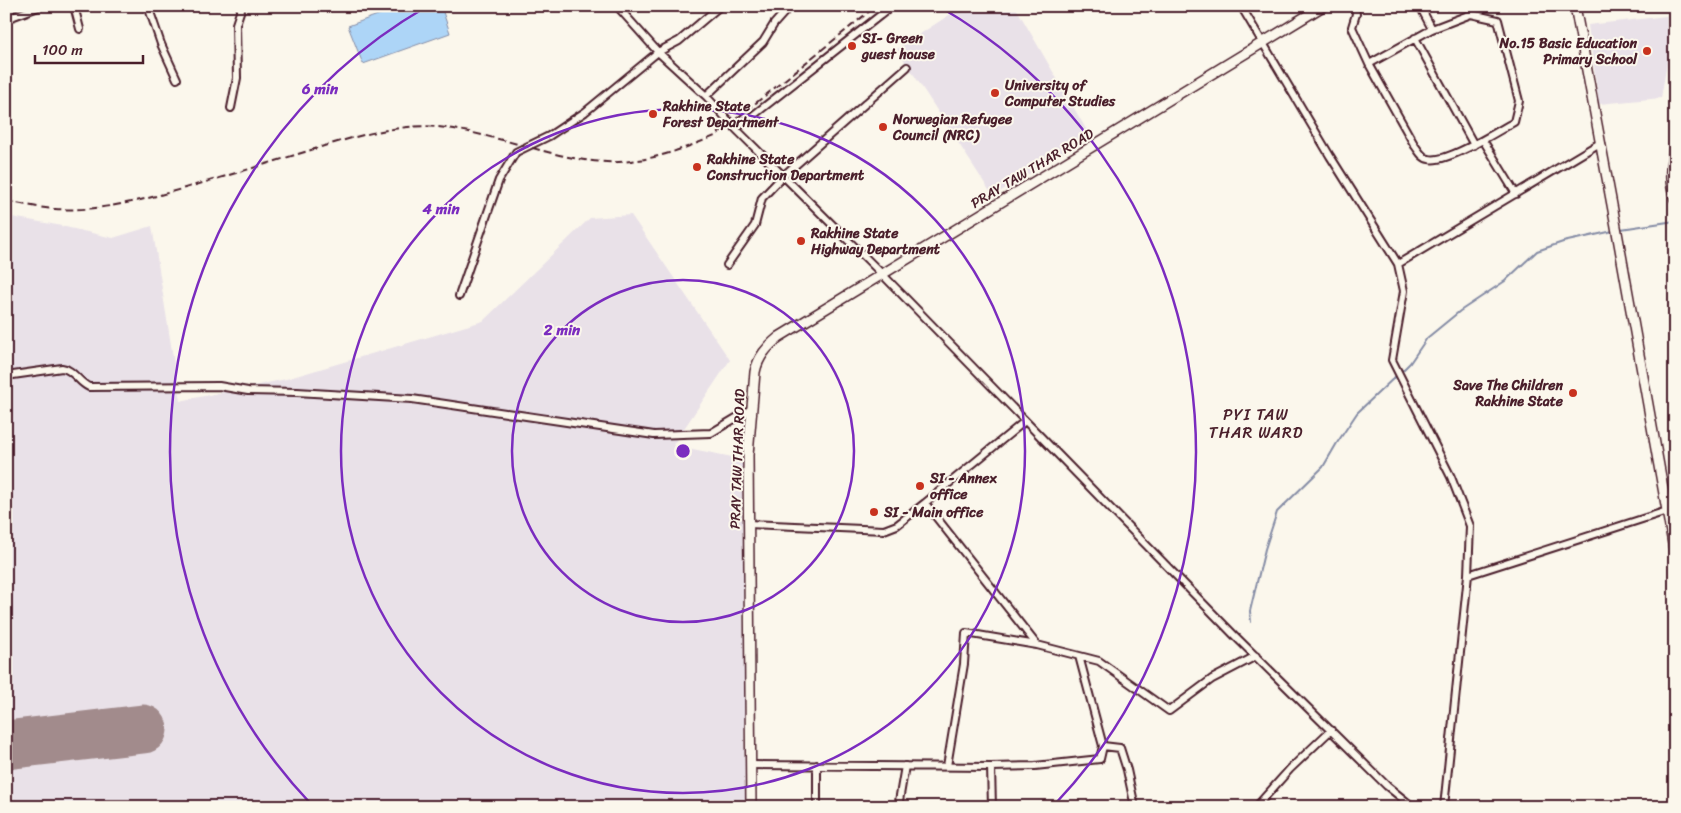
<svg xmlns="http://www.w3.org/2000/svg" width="1681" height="813" viewBox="0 0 1681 813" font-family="Sriracha,sans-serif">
  <rect width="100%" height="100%" fill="#fbf7ec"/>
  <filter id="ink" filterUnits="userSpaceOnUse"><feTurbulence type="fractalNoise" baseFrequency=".02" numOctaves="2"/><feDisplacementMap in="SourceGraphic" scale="10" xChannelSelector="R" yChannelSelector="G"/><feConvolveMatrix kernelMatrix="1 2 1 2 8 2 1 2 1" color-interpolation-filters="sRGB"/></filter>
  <g filter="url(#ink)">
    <path fill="#e9e1e8" d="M963,6h52l75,130 -97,60 -96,-147z
      M1675,15l-14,83 -62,6 -11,-79z
      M631,215l99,145 -57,85 69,14 3,348h-739v-591l51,9 56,13 39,-12 28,175 106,-22 197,-58 107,-103z"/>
    <path fill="#add5f7" stroke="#858ca5" d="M402,6h39l9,27 -87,31 -15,-38z"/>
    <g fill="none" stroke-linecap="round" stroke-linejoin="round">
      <path stroke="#858ca5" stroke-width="2" d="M1621,229l54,-8
        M1401,372l9,-9 17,-25 33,-27 45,-30 32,-30 26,-9 50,-11
        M1251,622l-1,-11 15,-62 12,-37 46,-45 14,-24 20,-30 40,-38"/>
      <path stroke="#a28b8c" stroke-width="49" d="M6,745l137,-16"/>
      <g stroke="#4a1f2b" stroke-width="10">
        <path id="street" d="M74,6l6,23
          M148,6l13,38 16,35
          M617,6l41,46 48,44 30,33 147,146 351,360 153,151 26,21
          M1241,6l89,150 68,108 202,-121
          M1355,6l1,8 -4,13 17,37 63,-35 39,-15 27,6 21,81 -5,21c-16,9 -68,42 -85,37 -7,-1 -10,-8 -14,-13l-46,-82
          M1420,6l12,23
          M6,19l35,-13
          M1415,38l59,107
          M706,96l57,-54 11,-18 16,-18
          M231,108l6,-30 -1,-54 6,-18
          M736,129l156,-123
          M1483,140l33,54
          M1398,264l6,27 -12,69 59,117 19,49 -2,49 -24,232
          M727,265l28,-40 7,-27 21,-22 124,-109
          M459,296l40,-116 17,-28 33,-16 36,-24 73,-60 21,-11 41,-35
          M6,376l56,-8c11,1 17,15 27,19l130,-1 29,5 49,1 115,7 242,36 57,-2 40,-24
          M1025,421l-100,82 112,142
          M748,524l136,6 13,-5 28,-22
          M1468,575l199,-64
          M1079,656l24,90
          M750,765l241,2 44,-1 65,-7 3,-13 17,2 7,22 8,37
          M817,765v42
          M947,766l17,-102 2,-31 71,12 62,16 70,50 43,-32 44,-23
          M991,767l1,40
          M898,807l7,-41
          M1256,807l34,-38 41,-39"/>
      </g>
      <g stroke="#4a1f2b" stroke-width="12">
        <path id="secondary" d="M1575,6l40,215 60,334
          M1675,143c-4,19 -7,37 0,56
          M751,807l-3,-352 7,-83c3,-15 12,-25 24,-35l544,-331"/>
      </g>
      <use href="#street" stroke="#fbf7ec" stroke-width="6"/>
      <use href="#secondary" stroke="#fbf7ec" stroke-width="9"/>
      <path stroke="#4a1f2b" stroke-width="2" stroke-dasharray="8 4" stroke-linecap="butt" d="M6,201c16,3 33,7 49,8 44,3 88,-9 130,-21 38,-11 75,-22 113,-34 36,-11 72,-23 110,-27 28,-3 59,4 86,11 44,10 91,29 137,23 29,-3 57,-14 84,-25l161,-130"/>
    </g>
  </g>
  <g fill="none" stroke="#7b2cbf" stroke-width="2.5">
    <circle cx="683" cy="451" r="171"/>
    <circle cx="683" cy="451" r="342"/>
    <path d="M311 804A513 513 0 0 1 426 7M940 7A513 513 0 0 1 1055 804"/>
  </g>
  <g fill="#c8321e" stroke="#fbf7ec" stroke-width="2">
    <circle cx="852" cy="46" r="5"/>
    <circle cx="1647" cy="51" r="5"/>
    <circle cx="995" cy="93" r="5"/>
    <circle cx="653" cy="114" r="5"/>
    <circle cx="883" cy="127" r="5"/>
    <circle cx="697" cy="167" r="5"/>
    <circle cx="801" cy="241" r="5"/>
    <circle cx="1573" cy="393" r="5"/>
    <circle cx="920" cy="486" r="5"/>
    <circle cx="874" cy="512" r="5"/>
  </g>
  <g text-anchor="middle" stroke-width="4" stroke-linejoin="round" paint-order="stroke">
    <g font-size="14" font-weight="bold" fill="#4a1f2b" stroke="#fbf7ec" text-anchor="start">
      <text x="862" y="43">SI- Green<tspan x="862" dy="16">guest house</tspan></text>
      <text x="1637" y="48" text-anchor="end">No.15 Basic Education<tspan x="1637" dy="16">Primary School</tspan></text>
      <text x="1005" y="90">University of<tspan x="1005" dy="16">Computer Studies</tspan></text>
      <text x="663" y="111">Rakhine State<tspan x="663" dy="16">Forest Department</tspan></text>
      <text x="893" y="124">Norwegian Refugee<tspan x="893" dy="16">Council (NRC)</tspan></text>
      <text x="707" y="164">Rakhine State<tspan x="707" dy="16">Construction Department</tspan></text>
      <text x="811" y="238">Rakhine State<tspan x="811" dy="16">Highway Department</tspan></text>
      <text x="1563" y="390" text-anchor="end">Save The Children<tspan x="1563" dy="16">Rakhine State</tspan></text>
      <text x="930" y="483">SI - Annex<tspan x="930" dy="16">office</tspan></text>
      <text x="884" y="517">SI - Main office</text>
    </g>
    <g font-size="14" fill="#4a1f2b" stroke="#fbf7ec">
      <text transform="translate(1032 168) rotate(-31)" y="5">PRAY TAW THAR ROAD</text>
      <text transform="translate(737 459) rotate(-88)" y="5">PRAY TAW THAR ROAD</text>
    </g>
    <g font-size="16" letter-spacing="1" fill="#4a1f2b" stroke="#fbf7ec">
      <text x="1256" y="420">PYI TAW<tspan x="1256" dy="18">THAR WARD</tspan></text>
    </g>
  </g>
  <circle cx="683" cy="451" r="8" fill="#7b2cbf" stroke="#fbf7ec" stroke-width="2.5"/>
  <g font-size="15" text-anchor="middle" font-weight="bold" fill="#7b2cbf" stroke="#fbf7ec" stroke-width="4" stroke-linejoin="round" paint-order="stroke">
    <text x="320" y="94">6 min</text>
    <text x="441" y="214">4 min</text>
    <text x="562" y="335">2 min</text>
  </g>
  <rect width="1681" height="813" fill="none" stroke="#fbf7ec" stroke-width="25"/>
  <rect x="12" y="12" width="1656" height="788" fill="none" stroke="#4a1f2b" stroke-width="2" filter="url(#ink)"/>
  <path d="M35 55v8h108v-8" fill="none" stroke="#4a1f2b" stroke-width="2.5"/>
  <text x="42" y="55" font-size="15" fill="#4a1f2b" stroke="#fbf7ec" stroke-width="4" paint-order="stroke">100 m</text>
</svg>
